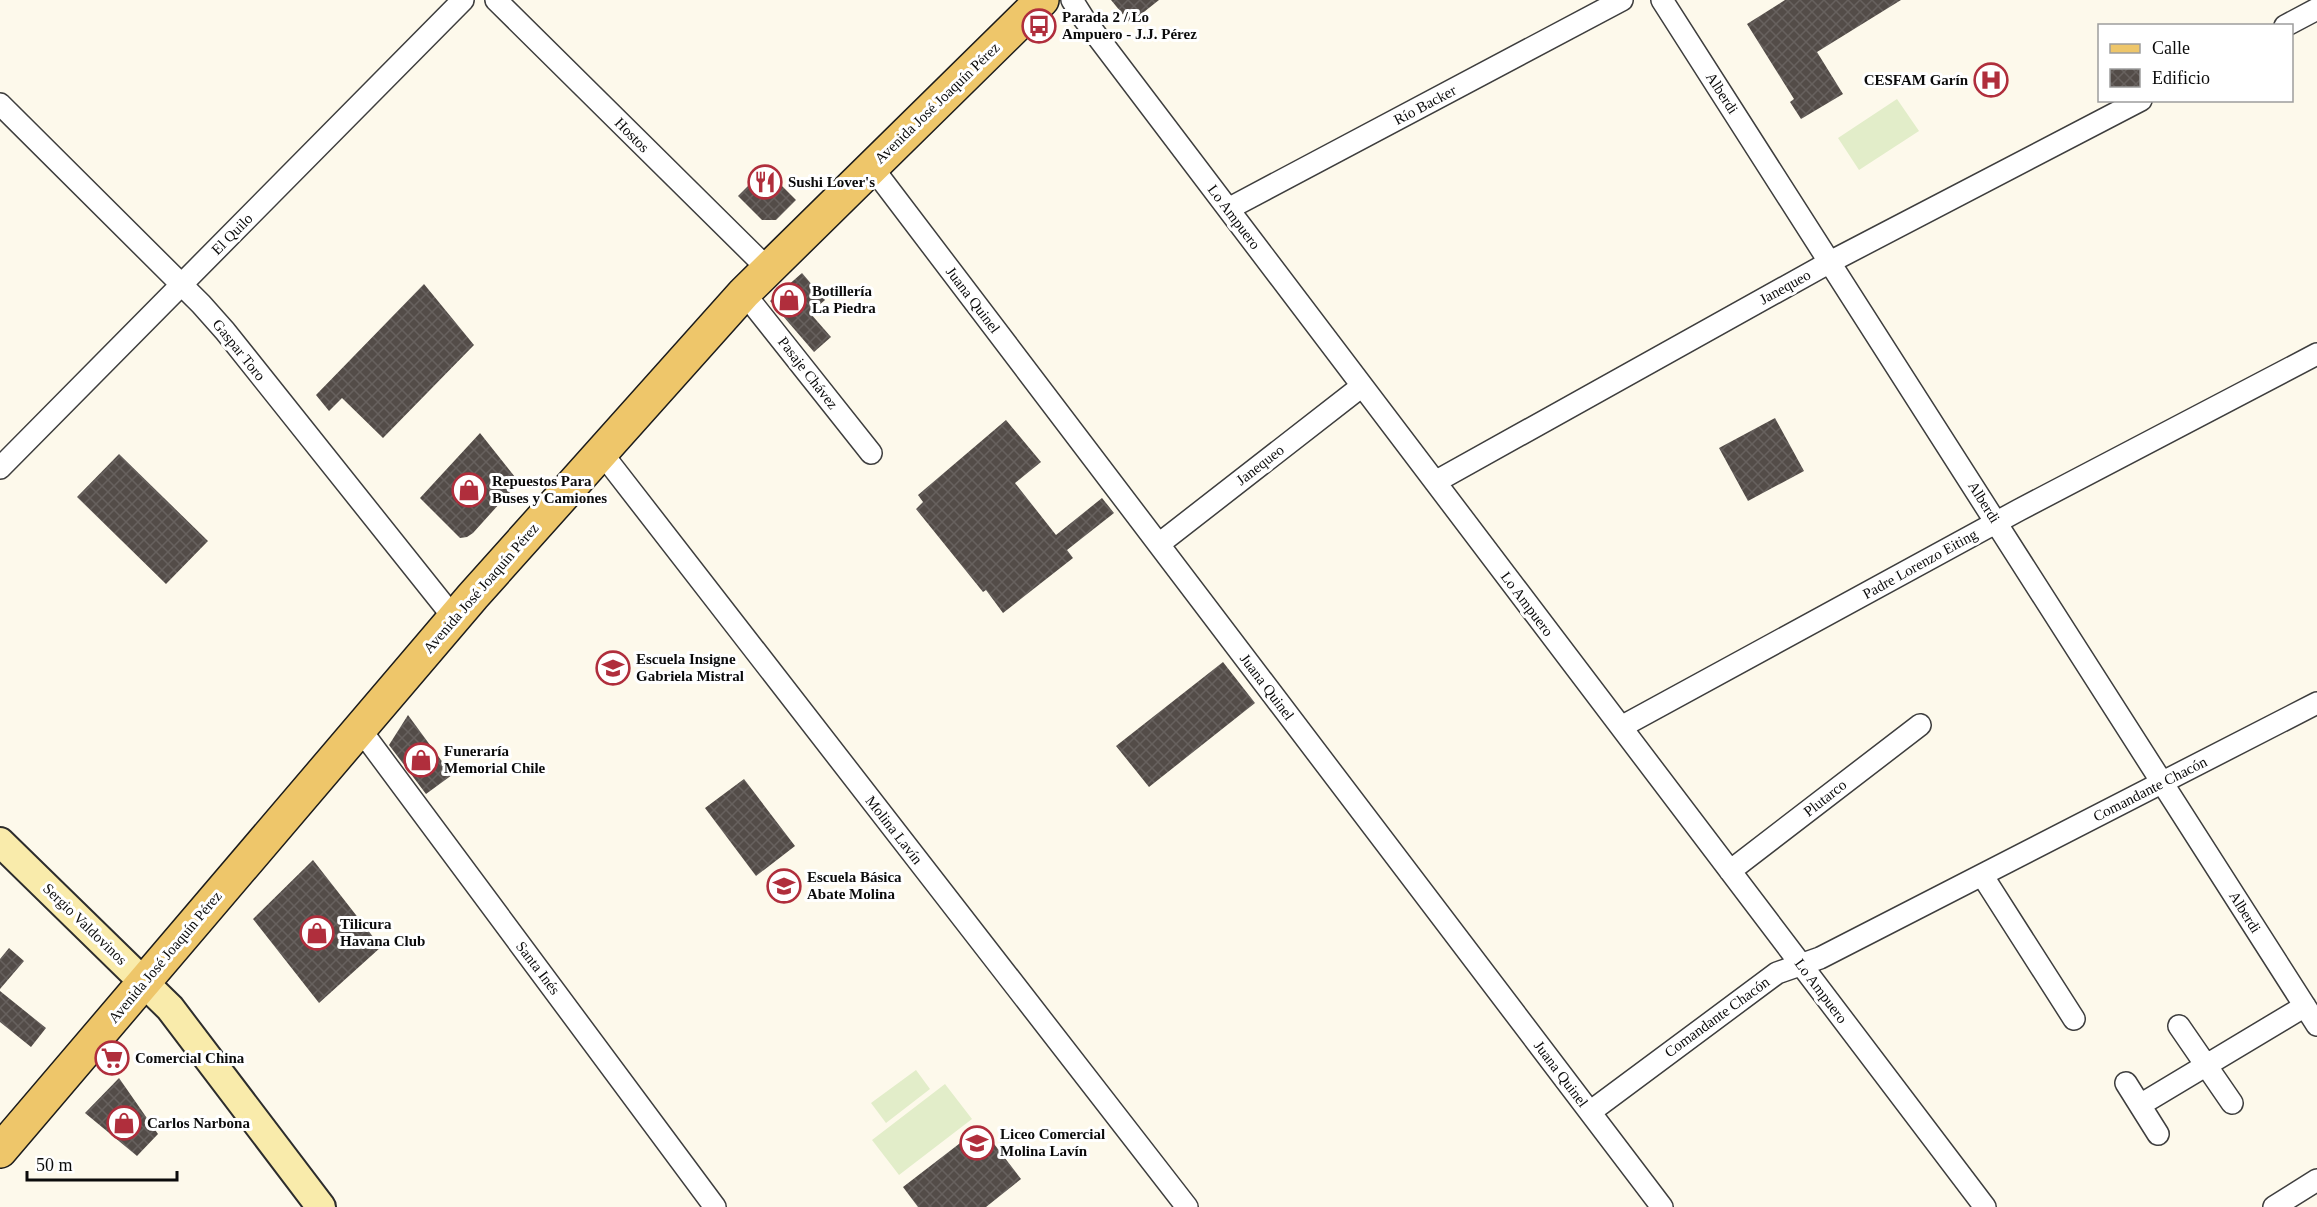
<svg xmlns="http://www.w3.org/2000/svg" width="2317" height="1207" viewBox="0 0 2317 1207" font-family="'Times New Roman',serif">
  <defs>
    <pattern id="building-cross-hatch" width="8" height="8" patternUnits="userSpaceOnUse" patternTransform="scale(1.5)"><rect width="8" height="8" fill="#534c48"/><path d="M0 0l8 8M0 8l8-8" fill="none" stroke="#67615e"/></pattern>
  </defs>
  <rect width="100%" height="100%" fill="#fdf9eb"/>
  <path fill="#e2edc9" d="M1897,99l22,32 -60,39 -21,-32z
    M916,1070l14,19 -44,34 -15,-20z
    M945,1084l27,35 -73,56 -27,-35z"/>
  <path fill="url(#building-cross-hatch)" d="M1111,0h48l-29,23z
    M1785,0h116l-84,52 26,42 -42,25 -11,-17 4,-3 -47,-75z
    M765,169l31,31 -20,20h-14l-24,-24z
    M802,273l23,27 -15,13 21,24 -17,15 -44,-51z
    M424,284l50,61 -91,93 -41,-40 -13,13 -13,-16z
    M1775,418l29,53 -56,30 -29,-53z
    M1006,420l35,42 -26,21 41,52 46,-37 12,15 -47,37 6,8 -70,55 -17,-23 -3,2 -67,-83 7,-7 -5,-7z
    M480,433l39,49 -46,51 -6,4 -7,1 -40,-40z
    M119,454l89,87 -42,43 -89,-87z
    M1223,662l32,41 -106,84 -33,-41z
    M408,715l44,60 -26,19 -37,-49z
    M744,779l51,67 -39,30 -51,-68z
    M313,860l68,87 -62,56 -66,-84z
    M9,948l15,13 -24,28v-30z
    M0,991l46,37 -15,19 -31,-25z
    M119,1078l39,56 -21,22 -52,-43z
    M981,1127l40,52 -35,28h-68l-15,-20z"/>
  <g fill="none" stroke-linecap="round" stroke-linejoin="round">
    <g stroke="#3e3e3e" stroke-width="24">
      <path id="street" d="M496,0l272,269
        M1072,0l12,19 901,1188
        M1662,0l655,1025
        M2285,26l32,-17
        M0,104l201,200 24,27 229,287
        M872,167l790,1040
        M1228,209l394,-209
        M744,293l127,160
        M601,452l586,755
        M0,468l463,-468
        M1435,482l395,-220 311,-162
        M1159,544l203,-158
        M1621,727l398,-217 298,-156
        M360,729l355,478
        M1730,871l190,-146
        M1982,875l92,144
        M2179,1026l53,77
        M2126,1083l32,51
        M2140,1105l165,-99
        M1590,1112l187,-139 43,-15 497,-255
        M2274,1207l43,-27"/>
    </g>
    <g stroke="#2d2d2d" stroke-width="32">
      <path id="secondary" d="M0,842l170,166 151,199"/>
    </g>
    <g stroke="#1c1c1c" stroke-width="36">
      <path id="primary" d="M0,1151l473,-555 271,-303 298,-293"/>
    </g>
    <use href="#street" stroke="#fff" stroke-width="21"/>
    <use href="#secondary" stroke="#f9ebab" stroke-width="28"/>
    <use href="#primary" stroke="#eec66a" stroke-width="33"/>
  </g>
  <defs>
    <g id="bus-ring" transform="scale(1.725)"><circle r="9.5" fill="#fff" stroke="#b02e3c" stroke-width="1.5"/><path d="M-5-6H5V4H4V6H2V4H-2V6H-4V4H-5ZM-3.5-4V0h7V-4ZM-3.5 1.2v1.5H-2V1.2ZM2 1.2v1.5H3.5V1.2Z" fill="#b02e3c"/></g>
    <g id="hospital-ring" transform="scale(1.725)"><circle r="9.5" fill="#fff" stroke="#b02e3c" stroke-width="1.5"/><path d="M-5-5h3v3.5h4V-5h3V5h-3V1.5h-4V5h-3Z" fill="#b02e3c"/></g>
    <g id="restaurant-ring" transform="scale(1.725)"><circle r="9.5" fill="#fff" stroke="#b02e3c" stroke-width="1.5"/><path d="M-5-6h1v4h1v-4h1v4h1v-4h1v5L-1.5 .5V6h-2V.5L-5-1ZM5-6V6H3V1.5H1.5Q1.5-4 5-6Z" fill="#b02e3c"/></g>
    <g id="shop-ring" transform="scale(1.725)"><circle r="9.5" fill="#fff" stroke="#b02e3c" stroke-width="1.5"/><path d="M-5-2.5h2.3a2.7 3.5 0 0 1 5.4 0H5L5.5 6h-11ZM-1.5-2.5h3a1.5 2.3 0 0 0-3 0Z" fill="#b02e3c"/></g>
    <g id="school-ring" transform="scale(1.725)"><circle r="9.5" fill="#fff" stroke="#b02e3c" stroke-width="1.5"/><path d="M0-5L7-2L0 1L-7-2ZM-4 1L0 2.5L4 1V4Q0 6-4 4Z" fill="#b02e3c"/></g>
    <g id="supermarket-ring" transform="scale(1.725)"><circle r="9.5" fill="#fff" stroke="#b02e3c" stroke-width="1.5"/><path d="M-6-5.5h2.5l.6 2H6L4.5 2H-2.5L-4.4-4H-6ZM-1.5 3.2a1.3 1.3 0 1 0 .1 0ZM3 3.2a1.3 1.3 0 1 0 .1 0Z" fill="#b02e3c"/></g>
  </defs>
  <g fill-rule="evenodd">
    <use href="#bus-ring" x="1039" y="26"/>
    <use href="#hospital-ring" x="1991" y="80"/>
    <use href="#restaurant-ring" x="765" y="182"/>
    <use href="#shop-ring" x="789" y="300"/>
    <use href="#shop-ring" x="469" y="490"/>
    <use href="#school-ring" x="613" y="668"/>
    <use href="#shop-ring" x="421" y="760"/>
    <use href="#school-ring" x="784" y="886"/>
    <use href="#shop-ring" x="317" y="933"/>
    <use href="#supermarket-ring" x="112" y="1058"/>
    <use href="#shop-ring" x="124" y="1123"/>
    <use href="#school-ring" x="977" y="1143"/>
  </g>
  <g text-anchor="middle" stroke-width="6" stroke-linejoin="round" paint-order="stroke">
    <g font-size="15" font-weight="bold" fill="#0b0b0b" stroke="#fff" text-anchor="start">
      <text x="1062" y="22">Parada 2 / Lo<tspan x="1062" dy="17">Ampuero - J.J. Pérez</tspan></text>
      <text x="1968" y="85" text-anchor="end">CESFAM Garín</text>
      <text x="788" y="187">Sushi Lover's</text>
      <text x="812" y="296">Botillería<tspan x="812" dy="17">La Piedra</tspan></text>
      <text x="492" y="486">Repuestos Para<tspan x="492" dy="17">Buses y Camiones</tspan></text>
      <text x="636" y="664">Escuela Insigne<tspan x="636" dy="17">Gabriela Mistral</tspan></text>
      <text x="444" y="756">Funeraría<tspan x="444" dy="17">Memorial Chile</tspan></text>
      <text x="807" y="882">Escuela Básica<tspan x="807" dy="17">Abate Molina</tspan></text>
      <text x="340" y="929">Tilicura<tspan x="340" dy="17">Havana Club</tspan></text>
      <text x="135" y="1063">Comercial China</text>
      <text x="147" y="1128">Carlos Narbona</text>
      <text x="1000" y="1139">Liceo Comercial<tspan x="1000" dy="17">Molina Lavín</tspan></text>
    </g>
    <g font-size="15" fill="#0b0b0b" stroke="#fff">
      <text transform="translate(1722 93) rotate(57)" y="5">Alberdi</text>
      <text transform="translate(937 103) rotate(-44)" y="5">Avenida José Joaquín Pérez</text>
      <text transform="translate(1425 105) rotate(-28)" y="5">Río Backer</text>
      <text transform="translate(632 135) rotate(45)" y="5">Hostos</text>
      <text transform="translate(1234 217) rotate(53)" y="5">Lo Ampuero</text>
      <text transform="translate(232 234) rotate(-45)" y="5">El Quilo</text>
      <text transform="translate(1785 287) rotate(-29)" y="5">Janequeo</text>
      <text transform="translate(973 300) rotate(53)" y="5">Juana Quinel</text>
      <text transform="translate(239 350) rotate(51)" y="5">Gaspar Toro</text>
      <text transform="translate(808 373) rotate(52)" y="5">Pasaje Chávez</text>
      <text transform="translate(1260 465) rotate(-38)" y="5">Janequeo</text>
      <text transform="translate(1984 502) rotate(58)" y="5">Alberdi</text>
      <text transform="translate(1920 564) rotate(-29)" y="5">Padre Lorenzo Eiting</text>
      <text transform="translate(481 588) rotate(-49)" y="5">Avenida José Joaquín Pérez</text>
      <text transform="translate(1527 604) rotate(53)" y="5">Lo Ampuero</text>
      <text transform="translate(1267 687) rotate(53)" y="5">Juana Quinel</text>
      <text transform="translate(2150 789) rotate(-27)" y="5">Comandante Chacón</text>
      <text transform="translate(1825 798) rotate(-38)" y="5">Plutarco</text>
      <text transform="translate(894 830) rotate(52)" y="5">Molina Lavín</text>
      <text transform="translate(2245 912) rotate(58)" y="5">Alberdi</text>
      <text transform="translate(85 924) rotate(44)" y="5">Sergio Valdovinos</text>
      <text transform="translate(165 957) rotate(-50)" y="5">Avenida José Joaquín Pérez</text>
      <text transform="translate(538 968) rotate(53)" y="5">Santa Inés</text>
      <text transform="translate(1821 991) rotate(53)" y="5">Lo Ampuero</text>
      <text transform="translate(1717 1017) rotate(-36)" y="5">Comandante Chacón</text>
      <text transform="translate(1561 1074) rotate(53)" y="5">Juana Quinel</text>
    </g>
  </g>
  <rect x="2098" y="24" width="195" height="78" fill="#ffffff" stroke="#9d9d9d" stroke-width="1.5"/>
  <rect x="2110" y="44" width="30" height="9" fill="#eec66a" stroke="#9d9d9d" stroke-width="1.5"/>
  <text x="2152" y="54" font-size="18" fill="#0b0b0b">Calle</text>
  <rect x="2110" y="69" width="30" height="18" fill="url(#building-cross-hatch)" stroke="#9d9d9d" stroke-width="1.5"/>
  <text x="2152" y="84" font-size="18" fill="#0b0b0b">Edificio</text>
  <path d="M27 1171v9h150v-9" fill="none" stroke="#0b0b0b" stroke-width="3"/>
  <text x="36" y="1171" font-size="18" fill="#0b0b0b" stroke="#ffffff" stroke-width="4.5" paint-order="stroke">50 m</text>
</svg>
